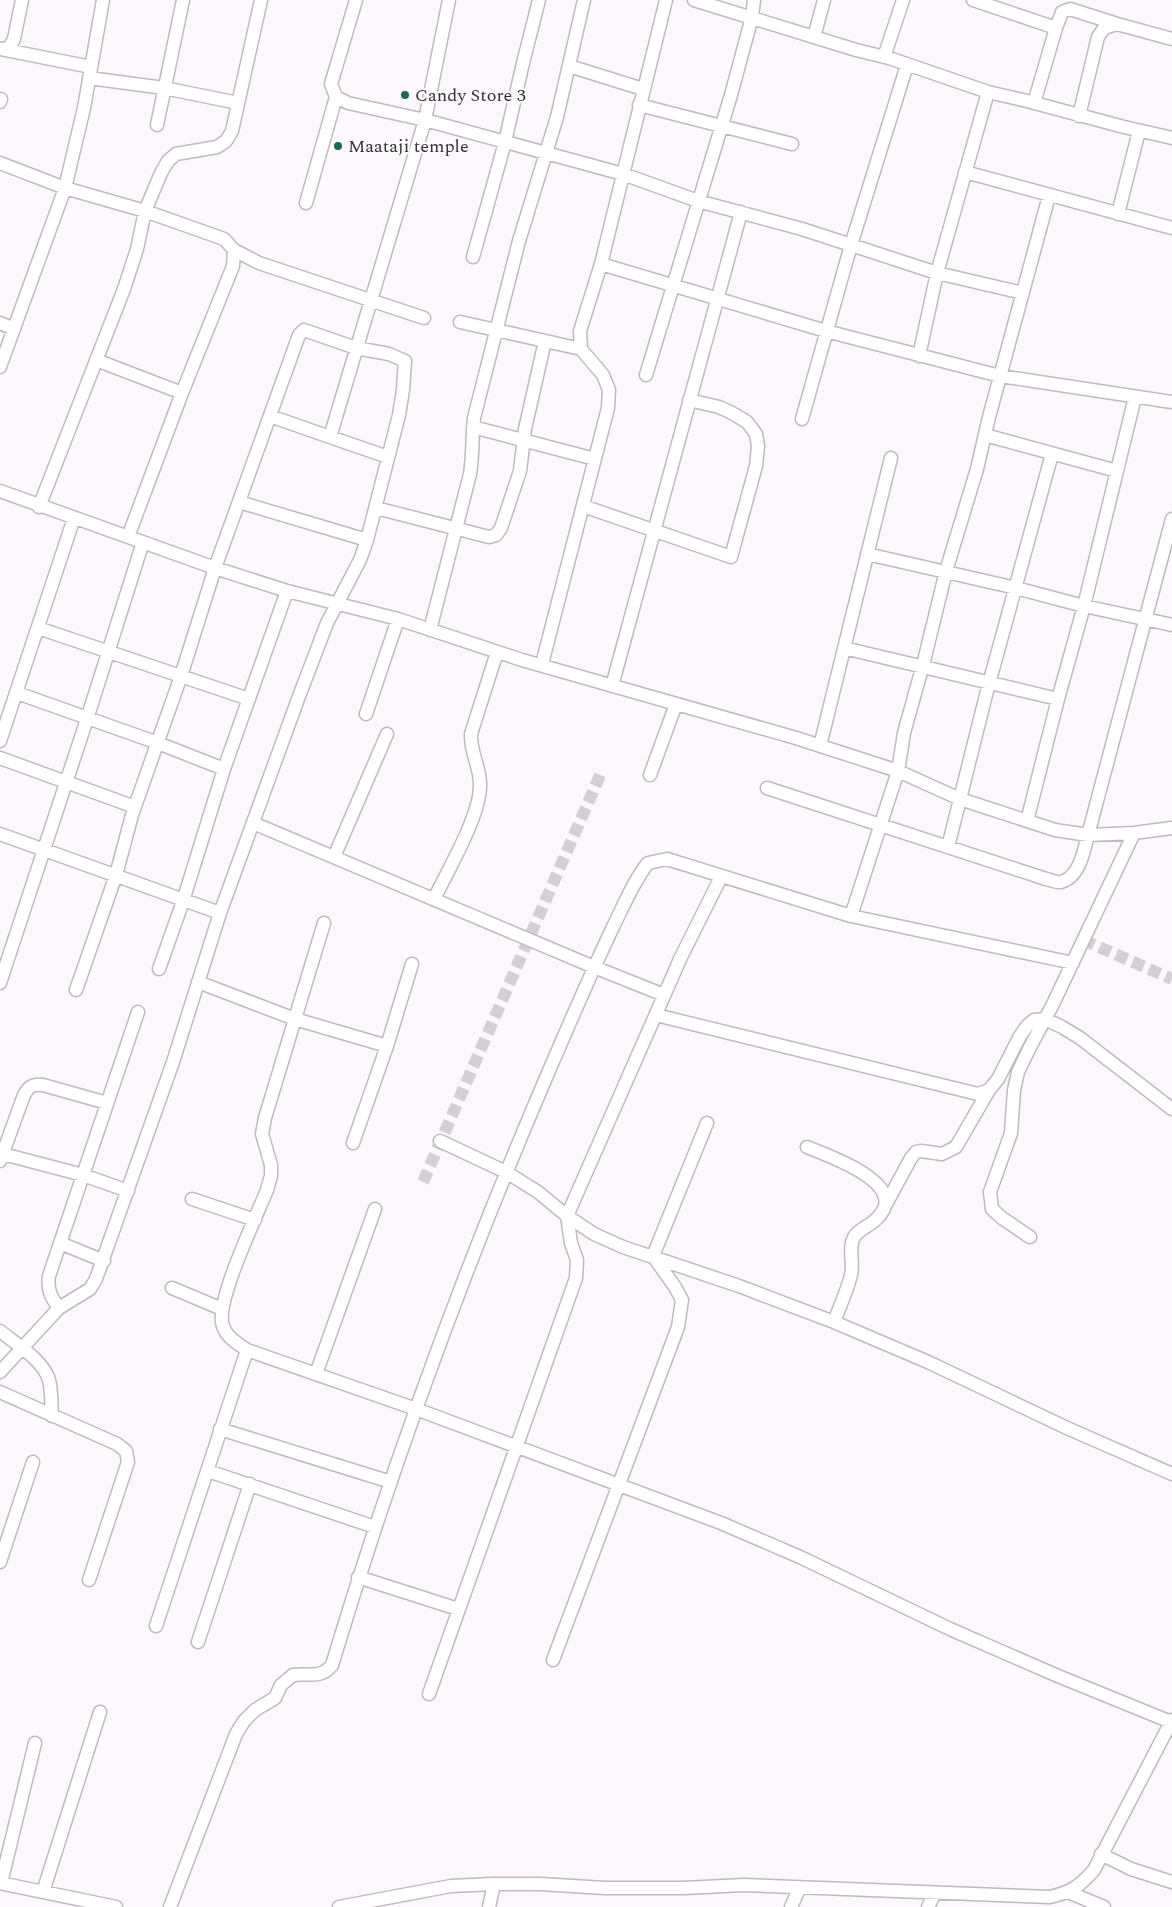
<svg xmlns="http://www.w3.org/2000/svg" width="1172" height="1907" viewBox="0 0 1172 1907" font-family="Spectral,serif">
  <rect width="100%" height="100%" fill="#fbf7fb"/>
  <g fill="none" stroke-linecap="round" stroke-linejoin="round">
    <path stroke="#d3cfd3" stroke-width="12" stroke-dasharray="12 6" stroke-linecap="butt" d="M1083,940l89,39
      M423,1182l178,-409"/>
    <g stroke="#bebabe" stroke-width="15">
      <path id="minor" d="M694,0l162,50 33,8 99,34 39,9 97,26 48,11
        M973,0l83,28 6,-16 8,-3 47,15
        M814,37l10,-37
        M0,49l9,-1 5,-9 8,-39
        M1,49l90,18
        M884,57l19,-57
        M569,66l74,23
        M89,78l75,10 74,15
        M336,97l12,6 77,17 198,54 75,27 104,28 135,44 86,20
        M0,102l1,-3
        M1034,103l22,-75
        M639,105l153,39
        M1079,116l19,-79 6,-9 13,-4 55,15
        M157,125l26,-125
        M0,163l65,25 80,23 79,28 10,11 25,13 165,55
        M965,172l207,56
        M306,203l30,-106 -5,-13 25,-84
        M1118,214l21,-83
        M473,257l32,-115 18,-79 16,-63
        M601,264l225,67 174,45 172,26
        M460,322l121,27
        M0,323l14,6
        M919,356l18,-83 51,-181
        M96,360l86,33
        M0,367l65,-179 19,-80 19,-108
        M646,375l85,-280 21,-78 2,-17
        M270,416l60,21
        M802,419l49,-174 56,-180
        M473,427l122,32
        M985,435l132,36
        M388,457l-58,-20 95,-317 24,-120
        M0,491l215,77 72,23 111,28 124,41 274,78 102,33 62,28 95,31 33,5 46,-2 38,-5
        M239,502l128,38
        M583,506l148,51 25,-91 2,-20 -2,-12 -9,-12 -15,-9 -13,-6 -30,-7
        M39,507l85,-218 13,-40 8,-38 16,-38 7,-12 8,-7 41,-7 9,-6 6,-10 29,-131
        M376,508l113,29 7,-2 5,-7 19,-57 5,-42 20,-88
        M128,537l54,-144 51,-127 1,-16
        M867,554l149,34 68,18 88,19
        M38,628l211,71
        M430,630l40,-156c3,-19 2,-37 4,-56l45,-177 38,-124 27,-117
        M844,648l214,51
        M542,664l66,-256 1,-18 -6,-15 -22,-26 -1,-18 21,-67 65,-264
        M612,686l129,-474
        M17,693l141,50 66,26
        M366,714l32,-95
        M0,741l74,-223
        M820,746l71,-288
        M0,758l135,49
        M650,775l26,-71
        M767,788l279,91c5,1 11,4 15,3 19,-5 23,-32 27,-47l84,-316
        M1027,821l31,-122 26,-93 51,-209
        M253,823l341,144 70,28
        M0,834l220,79
        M948,847l39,-156 65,-237
        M334,857l53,-123
        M434,899c14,-29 46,-83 46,-113 1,-18 -10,-33 -9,-52l26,-82
        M851,916l47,-145 6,-38 20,-72 22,-90 31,-102 12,-52 60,-221
        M324,923l-59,195 -3,16 9,31v11l-4,14c-11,27 -49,107 -45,132 2,14 15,21 25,28l169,59 305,114 79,34 150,72 108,47 113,46
        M159,969l24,-68 41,-132 63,-178
        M198,982l97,37 92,27
        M0,983l87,-264 56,-177
        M656,1015l322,79 11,-4 9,-11 22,-43 7,-10 7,-6 11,-1 17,8 18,11 92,71
        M440,1141l66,31 32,20 29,24 27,18 29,13 116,39 95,36 94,40 139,66 105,46
        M353,1143l34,-97 25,-82
        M807,1147c19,8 90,32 77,62 -9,17 -23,17 -30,28 -6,11 0,26 -3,38 -4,16 -11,31 -17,47
        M3,1154l80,21 45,16
        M0,1161l24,-66c5,-9 9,-11 19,-10l64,18
        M192,1199l63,21
        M885,1206l26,-48 5,-6 5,-1 21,3 14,-7 33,-57
        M1030,1237l-28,-19 -10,-9 -2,-17 21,-59 3,-43 4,-18 11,-23 23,-43 82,-173
        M60,1243l44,18
        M172,1288l50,21
        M59,1308c-8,-11 -12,-18 -10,-32l89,-264
        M0,1331c15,12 44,30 49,49 3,11 2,25 3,36
        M0,1372l59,-64 31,-19 6,-10 77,-217 47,-149 78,-214 29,-76 33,-63 7,-20 32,-125 4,-25 2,-29 -16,-7 -33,-6 -52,-18 -5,5 -84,233 -34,108 -49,139 -16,60 -40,115
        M316,1374l59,-165
        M0,1392l117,52 9,7 2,11 -39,118
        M220,1429l171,53
        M208,1471l167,56
        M0,1562l33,-100
        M358,1577l100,32
        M156,1626l91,-276
        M198,1642l52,-158
        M553,1660l125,-333 4,-27 -7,-13 -22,-31 54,-133
        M429,1694l147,-416 1,-18 -6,-17 -4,-27 114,-259 40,-80
        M1101,1854l30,15 41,13
        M0,1883l116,24
        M1,1883l34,-140
        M43,1892l57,-180
        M1068,1892l36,15
        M170,1907l66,-173 8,-13 11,-11 20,-12 6,-13 12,-10c16,-2 28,4 39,-10 61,-203 135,-404 219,-599 20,-46 40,-93 62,-139 11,-22 20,-45 35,-64l19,-4 184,57 222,47
        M339,1907l112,-21 43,-2h46l65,4h79l60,-3 306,12c21,-5 29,-10 44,-27l78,-150
        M489,1907l5,-23
        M791,1907l9,-20
        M928,1907l7,-14"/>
    </g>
    <use href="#minor" stroke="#fff" stroke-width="12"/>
  </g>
  <g fill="#1c665c" stroke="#fbf7fb" stroke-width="2">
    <circle cx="405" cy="95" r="5"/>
    <circle cx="338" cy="146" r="5"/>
  </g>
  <g text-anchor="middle" stroke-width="4.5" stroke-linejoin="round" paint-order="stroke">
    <g font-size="18" fill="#312f31" stroke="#fbf7fb" text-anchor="start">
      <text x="415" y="101">Candy Store 3</text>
      <text x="348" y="152">Maataji temple</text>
    </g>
  </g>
</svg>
